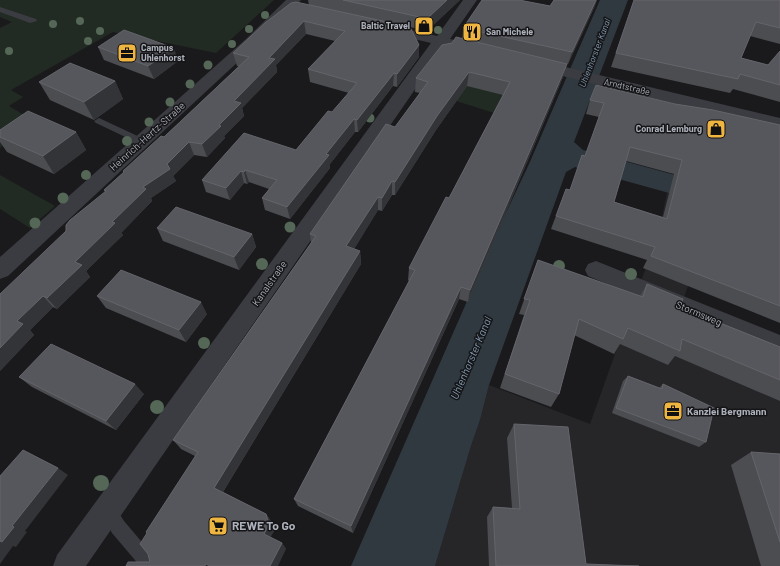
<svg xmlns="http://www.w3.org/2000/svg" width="780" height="566" viewBox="0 0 780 566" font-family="Barlow,sans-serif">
  <rect width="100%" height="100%" fill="#1a1a1c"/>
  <path fill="#262629" d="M668,188l33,58 -19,58 98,40v222h-345l36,-120 9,-26 9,-35 101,39 69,-193z"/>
  <path fill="#222b23" d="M0,0h274l-58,53 -103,-21 -102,58 12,7 -14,9 20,12 -29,30v-120l12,-6 -12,-5z
    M464,79l58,21 -9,19 -60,-19z
    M0,175l55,31 -25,22 -30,-19z"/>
  <path fill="#303940" d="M600,0h28l-54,142 9,8 177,48 -4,19 -181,-50 -9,5 -77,213 -9,35 -9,26 -36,120h-84l152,-347 26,-55z"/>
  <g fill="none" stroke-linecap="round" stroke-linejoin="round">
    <path fill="#3b3c41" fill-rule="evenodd" d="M0,7l36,12 1,2 -7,2 -30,-11z
      M99,118l45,21 2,2 -5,3 -3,-1 -42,-20 -2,-2z
      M108,503l6,2 10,16 33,39 2,6h-19l-28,-33 -12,-22 2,-6z"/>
    <path fill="#3b3c41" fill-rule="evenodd" d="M286,0h15l-45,45 -248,231 -8,3v-22l246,-218z
      M463,0h14l-27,39 9,2 3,3 -3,3 -5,2 -9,-3 -359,520h-33l4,-11 374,-512 -51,-12 -2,-3 2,-3 5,-1 52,12z
      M536,60l244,58v12l-250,-62 -2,-3 2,-3z
      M596,261l184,74v21l-192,-80 -3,-6 3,-6z"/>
  </g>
  <g fill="#556757">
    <circle cx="265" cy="15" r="4"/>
    <circle cx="80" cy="21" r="4"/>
    <circle cx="53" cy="24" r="4"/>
    <circle cx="249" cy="29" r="4"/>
    <circle cx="438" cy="30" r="4"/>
    <circle cx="100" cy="31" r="4"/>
    <circle cx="88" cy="41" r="4"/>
    <circle cx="232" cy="44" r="4"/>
    <circle cx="9" cy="51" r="4"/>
    <circle cx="208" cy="65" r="4.5"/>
    <circle cx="190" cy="84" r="4.5"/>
    <circle cx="170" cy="102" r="4.5"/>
    <circle cx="370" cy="118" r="4.5"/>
    <circle cx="149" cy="122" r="4.5"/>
    <circle cx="127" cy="141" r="5"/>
    <circle cx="86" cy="175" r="5"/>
    <circle cx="63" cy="198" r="5.5"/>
    <circle cx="35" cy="223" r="5.5"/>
    <circle cx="290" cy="227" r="5.5"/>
    <circle cx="262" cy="264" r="6"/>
    <circle cx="559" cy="266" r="6"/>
    <circle cx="631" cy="274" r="6"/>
    <circle cx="204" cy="343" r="6"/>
    <circle cx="157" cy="407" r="7"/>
    <circle cx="101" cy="483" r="8"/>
  </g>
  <path fill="#4b4d51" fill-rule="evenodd" d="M308,0h152l-31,29 -6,1 -13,-3 9,18v12l-22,30 -4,-1 -35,46h-3l-25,32v4l-40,51 -25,-9 -3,-12 7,-9 -20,-7 -2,2 -3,-1 -14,17 -24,-8 -4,-12 94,-30 36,-38 17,-19 -39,-11 -2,-13 27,-28 -29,-7 -30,31 1,7 -35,36 2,8 -20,20 1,2 -18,19 -13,-2 -21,21 3,5 -25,17 1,3 -31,32 2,2 -37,36 4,6 -33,32 -4,-2 -23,23 4,5 -34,36 66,-140 39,-39 -1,-2 19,-17v-2l41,-34 75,-71h-2l-4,-13 76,-48z
    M523,0l-1,1 28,5 4,-6h43l-3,8 -26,56h-1l-4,13 -95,225 -9,-3 -106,234 -55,-27 -4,-7 115,-218 -1,-1 1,-12 40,-70 54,-103 -36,-9 -31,44 -41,65h-3l-10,16 -4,-1 -24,39 6,2 1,13 -138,228 43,22 5,7 3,10 -4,6 12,6 4,6 -136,13 45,-106 -14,-7 -8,-9 138,-197 -1,-9 85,-107 25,-34 -5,-1 1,-14 36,-35 10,-5 1,-10z
    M634,0h146v44l-30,-8 -9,22 27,7 12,-14v51l-47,-13 -3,4 -119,-26z
    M98,47l80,14 -24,18 -50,-19z
    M115,81l8,18 -29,21 -44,-20 -11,-18z
    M590,100l85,4 105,21v198l-137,-55 4,-8 -96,-31 15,-40 4,1 15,-34 14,-39 -13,-3zM626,161l48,13 -11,43 -49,-15z
    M0,130l76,2 10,18 -32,24 -47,-22 -7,-10z
    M157,228l95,6 4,13 -17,23 -76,-29z
    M538,260l102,36 7,-12 33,23 100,40v54l-105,-45 -7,9 -48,-21 -6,10 -40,-19 -15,59 -8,13 -51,-19 24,-73 -5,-1z
    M97,296l110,18 -21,28 -80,-34z
    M628,376l31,12 4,-4 43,58 -7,5 -87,-34 11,-32z
    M19,377l125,17 -28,36 -84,-43z
    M514,424l72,140 53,2h-150l-2,-49 6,-10 19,1 -5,-70z
    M751,452l29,2v112h-19l-30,-101z"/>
  <path fill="#333437" d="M447,0h13l-31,29 -6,1 1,-12z
    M596,0h1l-3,8 -26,56 4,-12z
    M304,21l2,13 -30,31 1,7 -35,36 2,8 -20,20 1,2 -18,19 -5,-13 17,-19 15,-24 35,-43z
    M419,45v12l-22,30v-13z
    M174,48l4,13 -24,18 -6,-13z
    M567,64l-4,13 -95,225 2,-12z
    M469,72l-2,14 -31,44 -41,65v-13l42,-66z
    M394,73l-1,13 -35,46 -1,-12z
    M115,81l8,18 -29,21 -10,-18z
    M354,119l1,13 -25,32v4l-40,51 -3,-12 39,-53z
    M76,132l10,18 -32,24 -11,-18z
    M189,142l5,13 -21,21 3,5 -25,17 1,3 -31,32 2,2 -37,36 4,6 -33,32 -10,-11 28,-36 37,-40 31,-35z
    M245,170l4,12 -2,2 -3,-12z
    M241,171l3,12 -14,17 -4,-12z
    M392,181v14l-10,16v-13z
    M378,197v13l-30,49 -2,-13z
    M252,234l4,13 -17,23 -5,-13z
    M360,251l1,13 -140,231 -7,-7z
    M461,287l-2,12 -106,234 -2,-7z
    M43,296l10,11 -23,23 4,5 -34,36v-23l17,-27z
    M201,302l6,12 -21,28 -7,-12z
    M135,384l9,10 -28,36 -10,-9z
    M58,468l10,7 -43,56 2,1 -11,15 -3,-1 -13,18v-23z
    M266,514l5,7 3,10 -5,9 -5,-6z
    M282,543l4,6 -8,17h-8z"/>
  <path fill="#56575c" stroke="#64656b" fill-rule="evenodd" d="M343,0h104l-17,16 -6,2z
    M482,0h37l31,6 4,-6h42l-24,52 -109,-24z
    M634,0h146v28l-24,-6 -15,36 27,7 12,-14v34l-40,-11 -2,5 -122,-26z
    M296,2l114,25 9,18 -22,29 -3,-1 -37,47 -3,-1 -28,35 3,1 -42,52 -25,-9 15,-18 -32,-10 -1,2 -3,-1 -15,17 -24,-8 42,-47 52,17 32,-39 4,1 25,-29 -49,-14 37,-38 -41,-10 -35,37 6,1 -41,42 7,2 -22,22 2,1 -19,18 -13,-2 -22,22 3,5 -27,18 3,2 -34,33 3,1 -40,39 7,3 -35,33 -4,-2 -26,25 6,3 -23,24v-54l66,-63v-6l4,-5 36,-29 -2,-1 20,-18 -1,-1 38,-35 3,1 85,-80 -16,-4 32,-30 26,-20z
    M124,30l50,18 -26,18 -50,-19z
    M456,37l111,27 -97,226 -9,-3 -110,239 -57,-27 121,-229 -6,-2 37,-71 3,1 61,-116 -41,-10 -32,44 -42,66 -3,-1 -10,17 -4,-1 -32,49 14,5 -146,237 52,26 3,10 -5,10 18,9 -12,23h-61l-3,-2 -1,2h-79l2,-4h22l-2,-8 -8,-10 7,-11 -1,-1 52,-80 -25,-12 143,-204 -6,-2 76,-110 9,3 33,-45 -12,-4 26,-33 10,-2z
    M70,63l45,18 -31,21 -45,-20z
    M596,85l79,19 38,6 67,15v181l-129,-50 4,-9 -99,-31 10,-27 4,1 12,-35 3,1 19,-53 -14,-3zM630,147l52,13 -15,59 -53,-17z
    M28,111l48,21 -33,24 -43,-19v-7z
    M176,207l76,27 -18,23 -77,-29z
    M538,260l105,37 4,-13 36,15 -3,8 100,40v33l-98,-41 -2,12 -52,-23 -5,11 -44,-20 -20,75 -54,-20 25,-74 -6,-1z
    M121,270l80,32 -22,28 -82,-34z
    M51,344l84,40 -29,37 -87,-44z
    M628,376l34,13 1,-5 51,24 -8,34 -90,-34z
    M514,424l54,3 18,137 53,2h-143l-3,-59 27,2z
    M23,450l35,18 -46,58 2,1 -12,15 -2,-1v-65z
    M751,452l29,2v88z"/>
  <defs>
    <g id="shop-square" transform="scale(1)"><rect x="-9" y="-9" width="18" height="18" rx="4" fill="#eeb540" stroke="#151517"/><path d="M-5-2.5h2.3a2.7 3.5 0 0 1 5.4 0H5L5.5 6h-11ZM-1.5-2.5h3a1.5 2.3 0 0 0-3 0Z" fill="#111"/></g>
    <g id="restaurant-square" transform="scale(1)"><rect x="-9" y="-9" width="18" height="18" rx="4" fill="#eeb540" stroke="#151517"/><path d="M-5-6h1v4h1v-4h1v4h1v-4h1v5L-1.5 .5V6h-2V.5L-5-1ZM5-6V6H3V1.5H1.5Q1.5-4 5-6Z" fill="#111"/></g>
    <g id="office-square" transform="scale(1)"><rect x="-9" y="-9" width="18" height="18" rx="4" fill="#eeb540" stroke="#151517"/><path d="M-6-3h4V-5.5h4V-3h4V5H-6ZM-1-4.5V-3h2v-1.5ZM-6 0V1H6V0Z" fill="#111"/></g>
    <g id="supermarket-square" transform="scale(1)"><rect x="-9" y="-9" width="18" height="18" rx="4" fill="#eeb540" stroke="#151517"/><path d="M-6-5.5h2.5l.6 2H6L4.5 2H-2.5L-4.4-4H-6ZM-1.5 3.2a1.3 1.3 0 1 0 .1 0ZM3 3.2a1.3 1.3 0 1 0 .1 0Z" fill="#111"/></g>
  </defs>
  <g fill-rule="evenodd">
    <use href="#shop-square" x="424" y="26"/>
    <use href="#restaurant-square" x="472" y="32"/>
    <use href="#office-square" x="127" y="53"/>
    <use href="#shop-square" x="716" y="129"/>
    <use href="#office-square" x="673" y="411"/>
    <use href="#supermarket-square" x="218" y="526"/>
  </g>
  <g text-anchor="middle" stroke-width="3" stroke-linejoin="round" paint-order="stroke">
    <g font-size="9" font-weight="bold" fill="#adb1bb" stroke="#151517" text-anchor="end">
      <text x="410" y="29">Baltic Travel</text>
      <text x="486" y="35" text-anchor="start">San Michele</text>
      <text x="141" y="51" text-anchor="start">Campus<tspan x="141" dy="10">Uhlenhorst</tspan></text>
      <text x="702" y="132">Conrad Lemburg</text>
    </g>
    <g font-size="9" font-style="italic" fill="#859fb5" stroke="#151517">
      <text transform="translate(595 53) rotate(-69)" y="3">Uhlenhorster Kanal</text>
    </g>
    <g font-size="9" fill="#adb1bb" stroke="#151517">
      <text transform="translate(627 87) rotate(13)" y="3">Arndtstraße</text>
    </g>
    <g font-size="10" fill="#adb1bb" stroke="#151517">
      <text transform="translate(147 136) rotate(-42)" y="4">Heinrich-Hertz-Straße</text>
      <text transform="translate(269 283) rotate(-55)" y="4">Kanalstraße</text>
      <text transform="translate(699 313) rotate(23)" y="4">Stormsweg</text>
    </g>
    <g font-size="10" font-weight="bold" fill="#adb1bb" stroke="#151517" text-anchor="start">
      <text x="687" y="415">Kanzlei Bergmann</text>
    </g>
    <g font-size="11" font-style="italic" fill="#859fb5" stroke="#151517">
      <text transform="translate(471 358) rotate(-67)" y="4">Uhlenhorster Kanal</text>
    </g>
    <g font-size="12" font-weight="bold" fill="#adb1bb" stroke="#151517" text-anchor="start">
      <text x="232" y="530">REWE To Go</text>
    </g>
  </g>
</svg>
